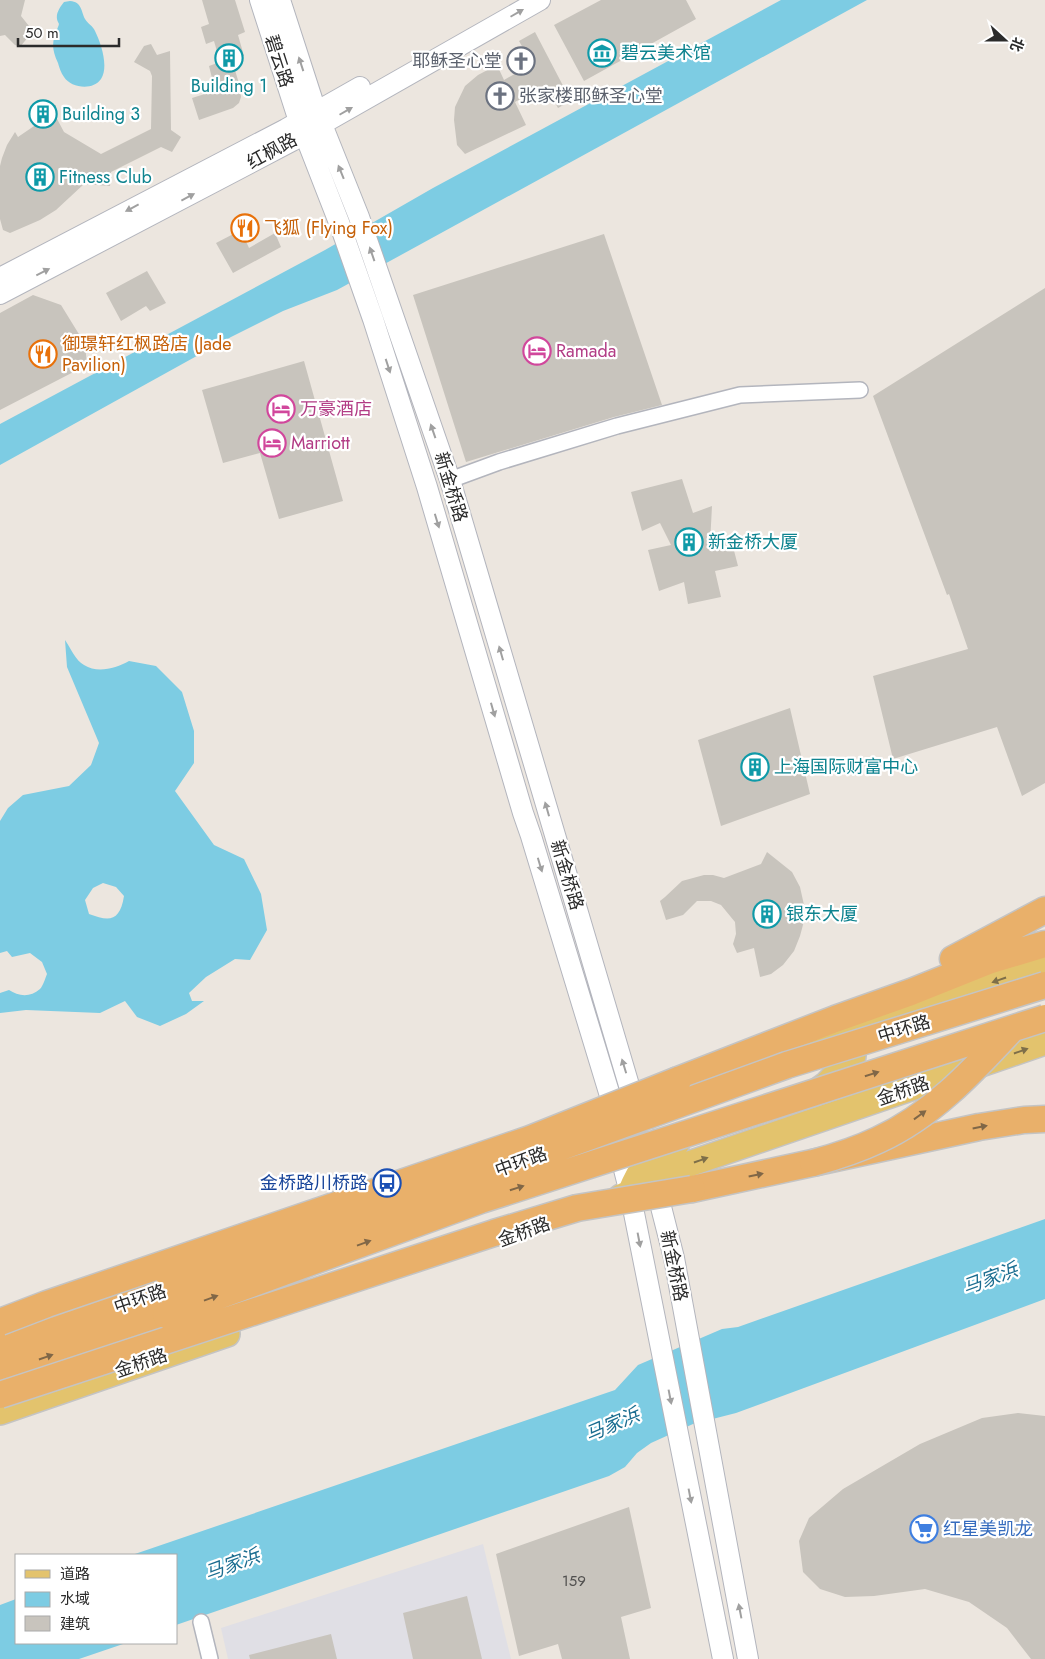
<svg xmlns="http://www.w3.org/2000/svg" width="1045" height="1659" viewBox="0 0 1045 1659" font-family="Jost,'Noto Sans SC',sans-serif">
  <rect width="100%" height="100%" fill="#ece6df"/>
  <path fill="#e0dfe5" d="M483,1544l28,115h-283l-7,-31z"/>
  <path fill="#7dcce3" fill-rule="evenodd" d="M781,0h86l-530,290 -54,21 -52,26 -231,128v-41l325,-174 108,-62z
    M70,1c12,1 11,10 15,18 3,5 8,7 10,12 6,12 14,36 6,48 -8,12 -30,9 -37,-2 -3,-4 -5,-10 -6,-14 -7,-15 -6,-22 0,-36 2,-5 0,-3 -1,-8 -1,-6 3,-12 7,-17z
    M65,640c5,7 11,21 19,25 14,9 32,3 45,-4l27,5 26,26 12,39v32l-19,28 39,54 30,14 17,35 6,36 -17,30 -15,-1 -29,18 -17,16 3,8h12l-18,13 -26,12 -23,-9 -12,-16 -25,12 -74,-3 -26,3v-20l9,-3c9,6 21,8 31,-1 3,-3 5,-10 7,-15l-5,-12 -12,-9 -18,4 -5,-6 -7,2v-132l8,-13 15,-13 46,-9 22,-21 8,-22 -32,-76zM103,883l13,4 8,9c-4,25 -14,26 -35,18l-4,-14 8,-12z
    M1045,1219v80l-309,114 -43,11 -42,19 -14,10 -12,14 -16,9 -433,149v-70h-44l483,-165 23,-25 84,-36 16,-2z
    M16,1599v44h110l-47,16h-79v-54z"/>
  <path fill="#c8c4bd" d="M0,0h25l-4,16 12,15 -13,16 -5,-2 -10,-10 -5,1z
    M202,0h33l10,32 -7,3 6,21 -12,4 8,27 1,10 -2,6 -6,5 -34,12 -7,-22 16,-5 5,-11 -4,-16 11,-4 -6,-21 -8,3 -5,-17 8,-3z
    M601,0h85l10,19 -112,62 -30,-56z
    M535,32l36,69 -13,7 -13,-23 -30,17 11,23 -61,29 -8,-9 -3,-25 1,-13 10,-21 13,-11 19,-10 7,15 28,-16 -13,-23z
    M151,44l6,11 13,-4 1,79 10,7 -9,15 -11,-5 -50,25 -1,14 -26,-2 -28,26 -16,10 -30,13 -7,-3 -3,-11v-53l2,-8 5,-13 8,-13 3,5 19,-13 -6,-7v-6l3,-5 6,-1v-2l9,-1v3h7v12l8,15 37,22 50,-25 1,-53 -2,-5 -16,-9 10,-16z
    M241,230l8,18 26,-15 6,14 -48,26 -17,-30z
    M604,234l58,171 -48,12 -148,45 -53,-167z
    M147,271l19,32 -16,8 -4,-5 -25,15 -15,-28z
    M1045,288v495l-23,13 -25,-69 -104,32 -20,-83 95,-27 -19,-55 -2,1 -74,-199z
    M33,295l28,10 24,39 2,21 -87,45v-97z
    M304,361l39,140 -64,18 -19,-66 -37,10 -21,-73z
    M682,479l11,34 19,-7 -2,38 21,-5 7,27 -23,5 6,26 -33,7 -4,-22 -25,9 -11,-41 23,-5 -11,-22 -18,8 -11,-39z
    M790,708l20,86 -89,32 -23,-86z
    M767,852l25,20 8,15 4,18v16l-4,15 -6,15 -11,14 -12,9 -11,3 -6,-29 -17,5 -4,-9 3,-10 -1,-12 -14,-17 -10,-4h-14l-14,14 -17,5 -6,-19 5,-4 17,-16 22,-6h9l11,3 37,-14z
    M1018,1413l27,3v243h-14l-24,-31 -38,-26 -44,-13 -51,7 -29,1 -25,-8 -17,-17 -4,-31 10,-23 34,-29 77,-45 62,-26z
    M629,1507l22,101 -30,9 9,42h-68l-4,-15 -39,12 -23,-102z
    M467,1596l15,63h-69l-10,-46z
    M331,1634l6,25h-87l-1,-4z"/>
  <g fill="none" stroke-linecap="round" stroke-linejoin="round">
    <g stroke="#b3b5bd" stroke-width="18">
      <path id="minor" d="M450,480l49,-18 118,-36 123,-31 120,-5
        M201,1622l9,37"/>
    </g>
    <g stroke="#b3b5bd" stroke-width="22">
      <path id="tertiary" d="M260,0l36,112 44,113 33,94 54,168 96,326 8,23 80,263 4,35 15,59 93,466
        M280,0l33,102 46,115 91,263 207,700 3,23 14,55 74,401
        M0,278l286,-149 74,-42
        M0,294l292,-153 248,-141"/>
    </g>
    <g stroke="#c4c4c4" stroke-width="28">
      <path id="primary" d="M815,1044l230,-80
        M816,1092l11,-8 26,-28
        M630,1193c10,-25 21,-41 47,-50
        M621,1197l62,-31 362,-124
        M0,1412l227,-78"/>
    </g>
    <g stroke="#c4c4c4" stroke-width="29">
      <path id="trunk" d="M953,959l92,-49
        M678,1080l157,-61 76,-27 80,-32 54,-16
        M692,1189l287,-62 45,-7 21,-1
        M0,1347l166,-57
        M0,1373l166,-58"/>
    </g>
    <use href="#minor" stroke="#fff" stroke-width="15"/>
    <use href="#tertiary" stroke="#fff" stroke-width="20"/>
    <use href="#primary" stroke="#e3c36d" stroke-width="25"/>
    <use href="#trunk" stroke="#e9b06a" stroke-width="26"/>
    <g stroke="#c4c4c4" stroke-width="29" stroke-linecap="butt">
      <path id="trunk-bridge" d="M813,1163c22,-6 44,-13 65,-23 53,-24 93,-67 132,-109
        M166,1290l621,-225 258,-80
        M166,1315l315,-115 564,-182
        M0,1322l47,-18 483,-165 148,-59
        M0,1395l494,-162 83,-25 115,-19"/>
    </g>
    <use href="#trunk-bridge" stroke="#e9b06a" stroke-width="26"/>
  </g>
  <defs><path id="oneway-solid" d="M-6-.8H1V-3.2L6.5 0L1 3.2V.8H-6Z" transform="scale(1.25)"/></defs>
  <g fill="#a0a0a0">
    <use href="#oneway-solid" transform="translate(517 13) rotate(-30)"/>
    <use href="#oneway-solid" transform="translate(301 64) rotate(-108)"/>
    <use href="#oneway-solid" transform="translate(346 111) rotate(-30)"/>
    <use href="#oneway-solid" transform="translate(341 172) rotate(-112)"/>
    <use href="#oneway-solid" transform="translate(188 197) rotate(-28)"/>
    <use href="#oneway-solid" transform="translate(132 208) rotate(152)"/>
    <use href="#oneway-solid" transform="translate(372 254) rotate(-109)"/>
    <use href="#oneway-solid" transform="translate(43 272) rotate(-27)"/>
    <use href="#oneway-solid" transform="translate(388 366) rotate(72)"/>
    <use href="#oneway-solid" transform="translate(433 431) rotate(-109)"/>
    <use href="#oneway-solid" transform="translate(437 521) rotate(73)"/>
    <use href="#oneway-solid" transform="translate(501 653) rotate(-106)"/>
    <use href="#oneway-solid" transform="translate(493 710) rotate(74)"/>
    <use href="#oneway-solid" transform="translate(547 809) rotate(-106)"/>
    <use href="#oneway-solid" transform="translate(540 865) rotate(73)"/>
    <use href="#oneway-solid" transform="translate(624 1066) rotate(-107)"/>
    <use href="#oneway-solid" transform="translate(639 1240) rotate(79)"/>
    <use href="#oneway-solid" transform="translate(670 1397) rotate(79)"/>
    <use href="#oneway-solid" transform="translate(690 1496) rotate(79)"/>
    <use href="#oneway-solid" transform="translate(740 1611) rotate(-101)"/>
  </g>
  <g fill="#7e6f49">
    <use href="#oneway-solid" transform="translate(999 980) rotate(161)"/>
    <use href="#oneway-solid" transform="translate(1021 1051) rotate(-19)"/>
    <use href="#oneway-solid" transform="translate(701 1160) rotate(-19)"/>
  </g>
  <g fill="#806747">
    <use href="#oneway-solid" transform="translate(872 1074) rotate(-18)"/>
    <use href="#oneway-solid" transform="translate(920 1115) rotate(-36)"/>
    <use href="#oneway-solid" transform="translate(980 1127) rotate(-11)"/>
    <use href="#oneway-solid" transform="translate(756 1175) rotate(-12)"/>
    <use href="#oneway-solid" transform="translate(517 1188) rotate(-18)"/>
    <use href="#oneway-solid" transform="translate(364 1243) rotate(-20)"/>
    <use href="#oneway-solid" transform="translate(211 1298) rotate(-20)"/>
    <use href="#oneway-solid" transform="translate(46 1357) rotate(-19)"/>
  </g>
  <defs>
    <g id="museum-ring" transform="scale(1.4375)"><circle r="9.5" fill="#fff" stroke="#0f9aa8" stroke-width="1.5"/><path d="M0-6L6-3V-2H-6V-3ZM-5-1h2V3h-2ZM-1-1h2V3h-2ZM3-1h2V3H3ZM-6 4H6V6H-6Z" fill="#0f9aa8"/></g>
    <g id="building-ring" transform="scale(1.4375)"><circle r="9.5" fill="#fff" stroke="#0f9aa8" stroke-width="1.5"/><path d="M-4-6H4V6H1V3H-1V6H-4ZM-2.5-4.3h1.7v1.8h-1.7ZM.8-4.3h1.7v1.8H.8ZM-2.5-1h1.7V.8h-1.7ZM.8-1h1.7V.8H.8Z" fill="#0f9aa8"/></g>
    <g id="church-ring" transform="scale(1.4375)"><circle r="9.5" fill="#fff" stroke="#6b7280" stroke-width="1.5"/><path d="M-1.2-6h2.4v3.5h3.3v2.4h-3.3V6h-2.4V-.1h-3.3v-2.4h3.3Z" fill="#6b7280"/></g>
    <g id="restaurant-ring" transform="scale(1.4375)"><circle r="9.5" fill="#fff" stroke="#e8710a" stroke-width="1.5"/><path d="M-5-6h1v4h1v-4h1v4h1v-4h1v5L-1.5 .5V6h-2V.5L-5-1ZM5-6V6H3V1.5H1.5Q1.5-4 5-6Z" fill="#e8710a"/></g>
    <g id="hotel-ring" transform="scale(1.4375)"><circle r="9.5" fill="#fff" stroke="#d1479c" stroke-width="1.5"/><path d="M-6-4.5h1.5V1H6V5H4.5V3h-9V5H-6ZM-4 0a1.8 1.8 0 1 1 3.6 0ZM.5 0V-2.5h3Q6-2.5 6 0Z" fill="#d1479c"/></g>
    <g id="bus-ring" transform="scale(1.4375)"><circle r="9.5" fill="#fff" stroke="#1a4fb4" stroke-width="1.5"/><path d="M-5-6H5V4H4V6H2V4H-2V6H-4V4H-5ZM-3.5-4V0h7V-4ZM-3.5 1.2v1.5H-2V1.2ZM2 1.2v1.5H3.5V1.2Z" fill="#1a4fb4"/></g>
    <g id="supermarket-ring" transform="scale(1.4375)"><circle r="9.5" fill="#fff" stroke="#3f7fe0" stroke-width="1.5"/><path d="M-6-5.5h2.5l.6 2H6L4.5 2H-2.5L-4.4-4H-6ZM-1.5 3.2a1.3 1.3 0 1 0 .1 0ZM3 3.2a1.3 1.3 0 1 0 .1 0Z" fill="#3f7fe0"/></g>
  </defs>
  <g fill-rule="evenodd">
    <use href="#museum-ring" x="602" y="53"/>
    <use href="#building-ring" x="229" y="58"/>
    <use href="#church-ring" x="521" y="61"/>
    <use href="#church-ring" x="500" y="96"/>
    <use href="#building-ring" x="43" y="114"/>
    <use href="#building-ring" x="40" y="177"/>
    <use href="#restaurant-ring" x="245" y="228"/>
    <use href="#hotel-ring" x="537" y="351"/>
    <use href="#restaurant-ring" x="43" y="354"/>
    <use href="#hotel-ring" x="281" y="409"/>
    <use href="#hotel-ring" x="272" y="443"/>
    <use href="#building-ring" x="689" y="542"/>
    <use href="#building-ring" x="755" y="767"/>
    <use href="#building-ring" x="767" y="914"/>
    <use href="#bus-ring" x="387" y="1183"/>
    <use href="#supermarket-ring" x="924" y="1529"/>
  </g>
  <g text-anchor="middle" stroke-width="4.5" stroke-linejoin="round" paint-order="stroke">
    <g font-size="15" fill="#525150">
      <text x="574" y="1586">159</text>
    </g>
    <g font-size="18" fill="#0d838f" stroke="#fff" text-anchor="start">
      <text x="621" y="59">碧云美术馆</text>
      <text x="229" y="92" text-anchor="middle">Building 1</text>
      <text x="62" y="120">Building 3</text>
      <text x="59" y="183">Fitness Club</text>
      <text x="708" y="548">新金桥大厦</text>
      <text x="774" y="773">上海国际财富中心</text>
      <text x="786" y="920">银东大厦</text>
    </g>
    <g font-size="18" fill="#2b2b2b" stroke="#fff">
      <text transform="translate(279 61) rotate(72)" y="6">碧云路</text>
      <text transform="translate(272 151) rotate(-29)" y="6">红枫路</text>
      <text transform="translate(451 487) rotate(73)" y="6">新金桥路</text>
      <text transform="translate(567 875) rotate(73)" y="6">新金桥路</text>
      <text transform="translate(904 1029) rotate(-17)" y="6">中环路</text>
      <text transform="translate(903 1091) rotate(-19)" y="6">金桥路</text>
      <text transform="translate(521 1162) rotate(-20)" y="6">中环路</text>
      <text transform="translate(524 1232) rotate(-20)" y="6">金桥路</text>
      <text transform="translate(674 1266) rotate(78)" y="6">新金桥路</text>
      <text transform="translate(140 1299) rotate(-19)" y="6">中环路</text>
      <text transform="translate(141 1363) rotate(-19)" y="6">金桥路</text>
    </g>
    <g font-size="18" fill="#5b616d" stroke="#fff" text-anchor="end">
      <text x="502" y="67">耶稣圣心堂</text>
      <text x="519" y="102" text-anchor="start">张家楼耶稣圣心堂</text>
    </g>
    <g font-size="18" fill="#c56008" stroke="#fff" text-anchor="start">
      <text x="264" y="234">飞狐 (Flying Fox)</text>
      <text x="62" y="350">御璟轩红枫路店 (Jade<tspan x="62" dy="21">Pavilion)</tspan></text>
    </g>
    <g font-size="18" fill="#b23c85" stroke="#fff" text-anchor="start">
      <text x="556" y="357">Ramada</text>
      <text x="300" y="415">万豪酒店</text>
      <text x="291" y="449">Marriott</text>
    </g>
    <g font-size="18" fill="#164399" stroke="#fff" text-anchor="end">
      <text x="368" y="1189">金桥路川桥路</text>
    </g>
    <g font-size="18" fill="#366cbe" stroke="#fff" text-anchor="start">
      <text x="943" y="1535">红星美凯龙</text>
    </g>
    <g font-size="19" font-style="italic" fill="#1b6d90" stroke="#fff">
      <text transform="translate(990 1278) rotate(-20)" y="7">马家浜</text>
      <text transform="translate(612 1424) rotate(-23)" y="7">马家浜</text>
      <text transform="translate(232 1564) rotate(-20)" y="7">马家浜</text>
    </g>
  </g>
  <rect x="15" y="1554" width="162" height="90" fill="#ffffff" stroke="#aaaaaa"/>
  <rect x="25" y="1570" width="25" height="8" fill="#e3c36d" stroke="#aaaaaa"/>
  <text x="60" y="1579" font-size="15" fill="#2b2b2b">道路</text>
  <rect x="25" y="1592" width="25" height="15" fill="#7dcce3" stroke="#aaaaaa"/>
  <text x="60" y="1604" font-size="15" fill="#2b2b2b">水域</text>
  <rect x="25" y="1616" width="25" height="15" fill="#c8c4bd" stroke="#aaaaaa"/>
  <text x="60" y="1629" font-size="15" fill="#2b2b2b">建筑</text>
  <g transform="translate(1005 40) rotate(111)" stroke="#ffffff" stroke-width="4" paint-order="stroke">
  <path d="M0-4L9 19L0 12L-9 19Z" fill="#2b2b2b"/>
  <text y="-8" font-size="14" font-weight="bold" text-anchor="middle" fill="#2b2b2b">北</text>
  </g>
  <path d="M18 38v8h101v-8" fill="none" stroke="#2b2b2b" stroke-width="2.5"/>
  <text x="25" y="38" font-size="15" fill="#2b2b2b" stroke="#ffffff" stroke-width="4" paint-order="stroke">50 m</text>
</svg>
